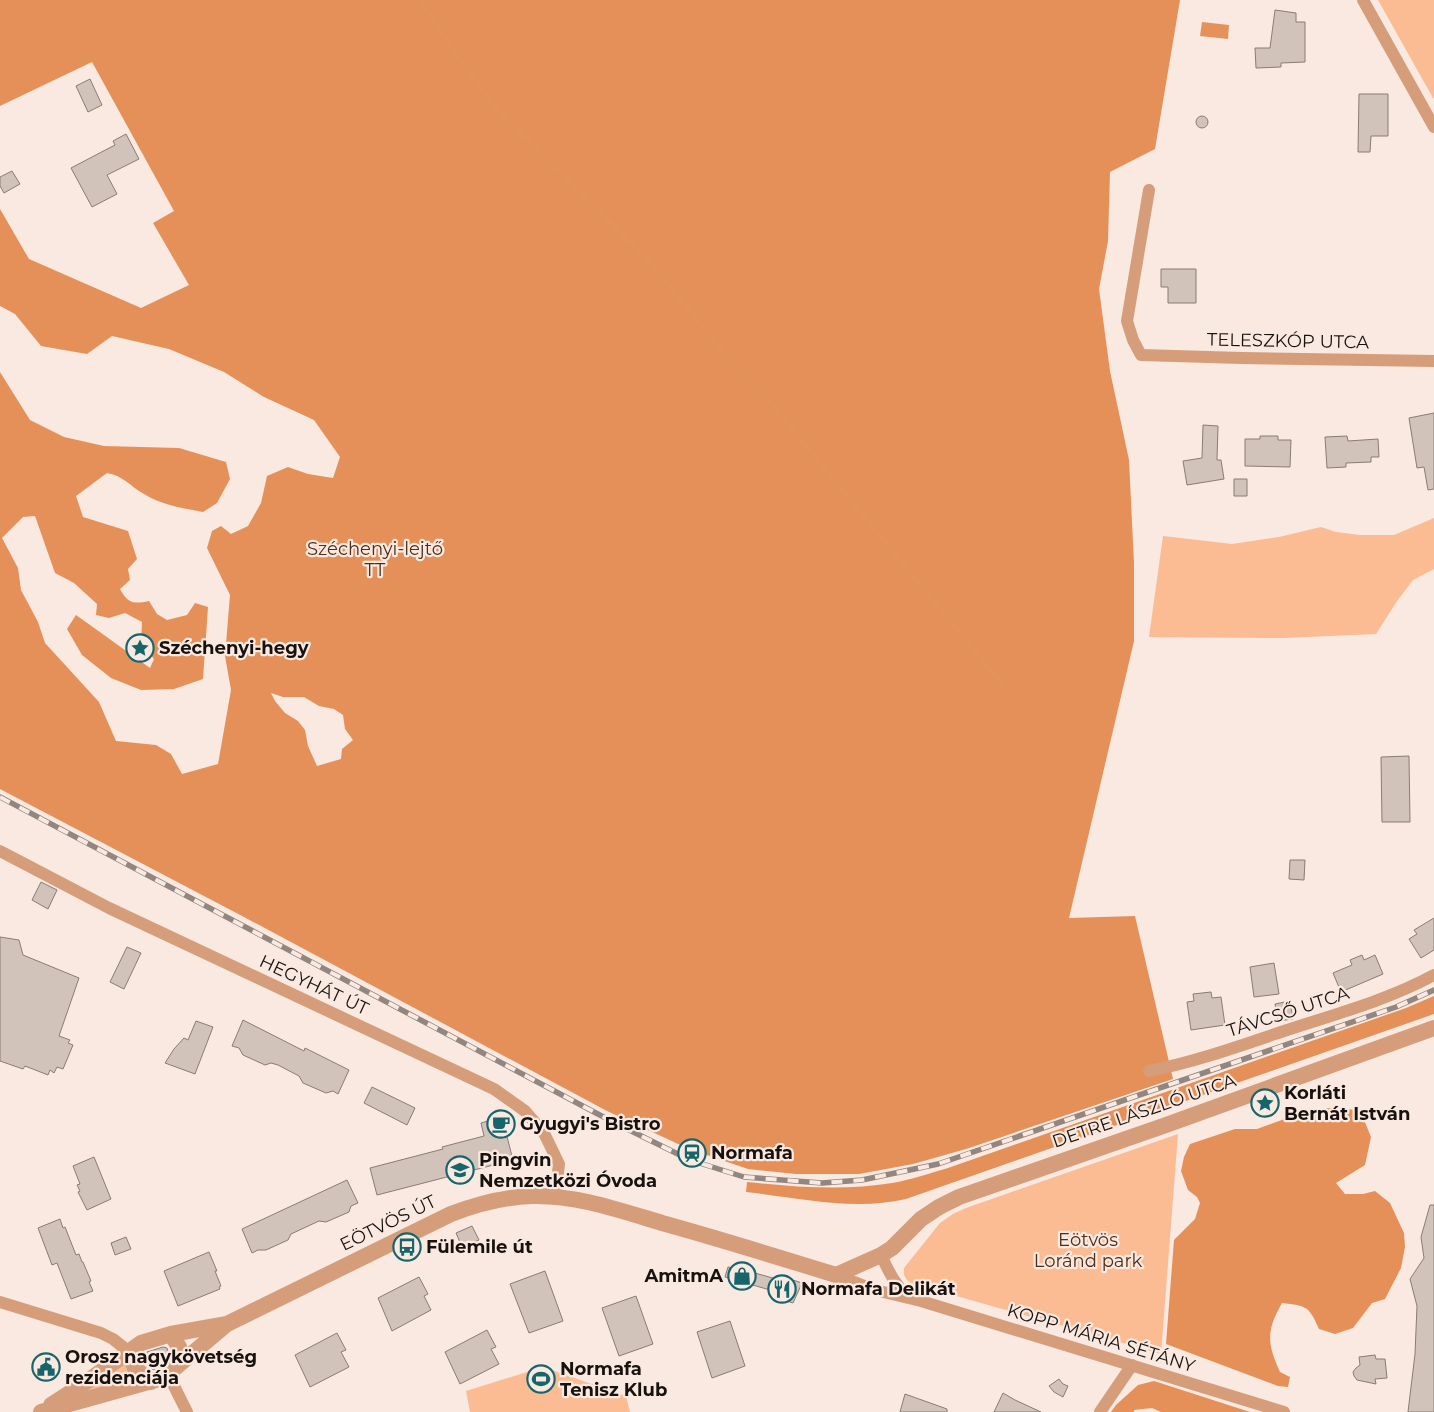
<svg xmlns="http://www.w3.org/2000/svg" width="1434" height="1412" viewBox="0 0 1434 1412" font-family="Montserrat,sans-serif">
  <rect width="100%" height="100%" fill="#f9e9e0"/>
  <path fill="#fbbb93" d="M1378,0h56v98h-1z
    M1434,518v51l-21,11 -16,21 -21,33 -93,4 -134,-1 14,-101 69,8 47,-7 42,-10 15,5 24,3h34z
    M1178,1134l-17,220 -250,-71c-6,-4 -8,-8 -7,-15l36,-45 13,-9 13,-6z
    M124,1363l11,15 -48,14 8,-9z
    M543,1367l83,29 4,16h-160l-4,-21z"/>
  <path fill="#e49058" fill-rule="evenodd" d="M0,0h1180l-25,149 -45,23 -2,69 -9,48 11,82 19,89 5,103v78l-65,277 66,-2 38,163 -207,70 -53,15 -54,10h-63l-48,-5 -59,-20 -82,-38 -363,-194 -244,-128v-417l30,48 34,17 40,9 75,2 47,14 4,17 -13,24 -14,9c-21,-4 -41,-7 -59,-18 -14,-8 -22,-19 -37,-21l-31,23 7,21 45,14 9,28 -9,10 2,11 -10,9c8,15 14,15 29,12l8,13 10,6 20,-5 8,-12 13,4 -5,72 -29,10 -33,1 -30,-12 -29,-23 -15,-26 9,-14 74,53 4,-9 -13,-15 1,-22 -17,-9 -16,5 -13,-3 1,-11 -23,-21 -19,-10 -20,-57 -12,1 -21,21 16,30 3,22 17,32 7,21 54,59 17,39 40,4 15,9 11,20 36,-10 13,-74 -6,-34 5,-61 -23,-47 5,-17 9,-5 10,8 17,-8 13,-23 6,-27 21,-9 20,7 25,4 7,-21 -26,-37 -50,-23 -40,-25 -55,-23 -57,-13 -25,18 -46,-8 -26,-32 -15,-8v-97l29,50 112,49 48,-23 -36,-62 21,-12 -82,-149 -92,44zM271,693l12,4h21l15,9 15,3 9,6 2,14 8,11 -11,9 -1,10 -24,7 -9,-20 -3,-16 -7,-9 -13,-8 -10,-12z
    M1434,996v18l-528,185c-52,12 -107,-1 -160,-7l1,-10c49,5 97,9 145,1 19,-3 38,-10 56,-15l458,-160z
    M1326,1108l34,2 11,27 -6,28 -29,18 9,11h18l12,-3 15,12 14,30 1,14 -4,21 -16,31 -13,4 -19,25 -18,6 -16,-5c-10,-23 -12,-23 -37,-26 -16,28 -15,40 -2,69l10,5 -2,10 -10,-1 -112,-42 8,-104 21,-21 5,-16 -3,-6 -9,-7 -7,-19 3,-14 6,-13 45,-15h22l47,-17z
    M1154,1381l96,31h-89l-9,-4 -18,2v2h-23l5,-7 22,-20z"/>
  <path fill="#e5925a" d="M1202,22l27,3 -1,14 -28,-3z"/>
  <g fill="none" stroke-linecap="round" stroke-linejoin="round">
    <path stroke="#e5925a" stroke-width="4.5" d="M420,0l27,41 52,71 152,151 74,92 30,29 248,301"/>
  </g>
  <path fill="#d2c3ba" stroke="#8a7c73" d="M1275,10l21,3v9h9v40l-24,1v4l-25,1 -1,-20h15z
    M90,79l12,26 -14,7 -12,-26z
    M1359,94h29v42h-17l-1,16h-12z
    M1196 122a6 6 0 1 1 12 0a6 6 0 1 1-12 0Z
    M126,134l13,25 -32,16 10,19 -25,13 -21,-39 44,-23 -2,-4z
    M12,171l8,13 -16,9 -4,-7v-9z
    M1161,269h35v34h-28v-16h-7z
    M1434,413v76l-6,1 -4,-23 -7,1 -8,-50z
    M1203,425l15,1 -1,34h4l3,19 -37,6 -4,-24 19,-3z
    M1260,436h18v4h13l-1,27 -45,-1v-27h15z
    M1347,436l1,5 30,-2 1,18h-8v5l-25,1v4l-19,1 -2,-31z
    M1234,479h13v17h-13z
    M1409,756l1,66h-28l-1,-65z
    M1290,860h15l-1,20 -15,-1z
    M41,882l16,8 -9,19 -16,-9z
    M1434,918v32l-13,8 -12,-19 8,-5 -3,-4z
    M0,937l19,3 4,15 56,23 -20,58 11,4 -2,3 5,2 -10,24 -6,-2 -3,6 -4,-3 -2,5 -23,-9 -2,3 -23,-8z
    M127,947l14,6 -17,36 -14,-7z
    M1362,955l2,5 11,-5 8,19 -42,18 -8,-19 19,-8 -2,-5z
    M1274,963l5,31 -25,3 -4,-30z
    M1211,992l1,6 9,-1 4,28 -34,5 -4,-28 7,-1 -1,-7z
    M1290,1001l3,18 -15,2 -3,-17z
    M243,1020l61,31 1,-3 44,22 -11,24 -5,-3 -7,2 -23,-10 -4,-7 -21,-11 -7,-2 -6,2 -22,-10 -4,-7 -7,-2z
    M196,1021l17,6 -18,47 -30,-11 9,-14 10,-11 4,2z
    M372,1087l43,21 -8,17 -43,-22z
    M502,1117l11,43 -136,35 -7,-27 73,-19 -1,-2 42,-11 -3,-13z
    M94,1157l17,42 -24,11 -9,-18 2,-1 -3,-6 3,-1 -7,-18z
    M347,1180l11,23 -7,3 -2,6 -23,10 -7,-1 -28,13 -3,6 -22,10h-8l-6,3 -10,-24z
    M1430,1205h4v207h-26l7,-58 2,-48 -7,-27 14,-21 -3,-21z
    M60,1219l3,9 2,-1 11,28 3,-1 3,8h1l8,19 -2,1 4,9 -22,8 -14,-36 -5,2 -14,-37z
    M472,1226l7,14 -17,7 -6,-14z
    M126,1237l5,12 -16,6 -4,-12z
    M209,1252l8,19h-2l6,15 -2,1 1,2 -42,17 -14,-35z
    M728,1267l5,1v-1l47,13 1,-4 21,7 -9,20 -24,-8 1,-5 -45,-13z
    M545,1271l18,50 -34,12 -19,-49z
    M419,1277l9,17 -4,2 7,14 -39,21 -14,-33z
    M636,1296l17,48 -34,12 -17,-48z
    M730,1321l15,45 -33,12 -15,-46z
    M487,1330l9,17 -5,2 8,15 -39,20 -15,-32z
    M337,1333l9,17 -5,2 8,15 -39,20 -15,-32z
    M163,1347l4,1 3,11 -15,11 -4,-1 -4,-4 -3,-6 3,-7z
    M1375,1355l1,4h9l2,19 -12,1 1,5 -19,-4 -3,-4 -1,-4 3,-4 4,-3 -1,-8z
    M1059,1379l4,5 5,2 -5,11 -9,-5 -5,-6z
    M1003,1393l12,7 26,12h-47z
    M905,1394l42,15v3h-47z"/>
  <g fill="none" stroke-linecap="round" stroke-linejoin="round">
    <path stroke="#d59d7a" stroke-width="12" d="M1363,0l71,127
      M1149,190l-22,131 6,19 8,15 101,3 192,3
      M0,851l109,57 385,181 31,22 19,22 15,31 -4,33
      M1149,1071c45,-9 88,-24 132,-39 51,-17 105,-31 153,-57
      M881,1255c8,17 14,30 28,43
      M836,1275l39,15 46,11 363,111
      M0,1302l101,31 12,6 15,12
      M168,1374l19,38
      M1100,1412l32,-47"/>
    <path stroke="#d59d7a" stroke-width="16" d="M171,1334l8,13 2,16
      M128,1351l7,17 16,14
      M51,1405l31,-20 59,-42 30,-9 56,-10
      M41,1412l118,-33 9,-5 59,-50 224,-110c26,-10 52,-17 81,-18 45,-1 87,14 130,27 58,16 116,34 174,52l45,-20 11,-7 29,-29 18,-12 20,-10 207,-72 268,-97"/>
    <g stroke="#918680" stroke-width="5.5">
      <path id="rail" d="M0,797l613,325 77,38 54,17 78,6 40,-3 76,-16 458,-157 38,-17"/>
    </g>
    <use href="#rail" stroke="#f9e9e0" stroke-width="4" stroke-dasharray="11" stroke-linecap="butt"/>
  </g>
  <defs>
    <g id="sight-ring" transform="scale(1.4375)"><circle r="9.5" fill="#f9e9e0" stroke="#16656b" stroke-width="1.5"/><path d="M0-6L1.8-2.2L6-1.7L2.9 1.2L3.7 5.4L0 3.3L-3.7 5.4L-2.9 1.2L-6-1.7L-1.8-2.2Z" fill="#16656b"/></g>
    <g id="cafe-ring" transform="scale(1.4375)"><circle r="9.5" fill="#f9e9e0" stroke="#16656b" stroke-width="1.5"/><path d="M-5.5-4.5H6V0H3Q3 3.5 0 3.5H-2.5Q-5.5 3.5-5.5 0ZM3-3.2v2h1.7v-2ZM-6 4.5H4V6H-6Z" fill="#16656b"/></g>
    <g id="station-ring" transform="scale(1.4375)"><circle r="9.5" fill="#f9e9e0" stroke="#16656b" stroke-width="1.5"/><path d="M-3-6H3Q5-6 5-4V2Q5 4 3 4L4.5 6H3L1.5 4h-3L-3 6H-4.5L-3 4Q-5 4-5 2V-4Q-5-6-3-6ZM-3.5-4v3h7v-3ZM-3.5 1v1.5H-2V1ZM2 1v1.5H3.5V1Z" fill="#16656b"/></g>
    <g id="school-ring" transform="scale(1.4375)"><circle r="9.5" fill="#f9e9e0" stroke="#16656b" stroke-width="1.5"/><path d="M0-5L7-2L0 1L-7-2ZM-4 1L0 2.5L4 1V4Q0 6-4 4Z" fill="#16656b"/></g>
    <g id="bus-ring" transform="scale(1.4375)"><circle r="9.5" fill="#f9e9e0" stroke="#16656b" stroke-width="1.5"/><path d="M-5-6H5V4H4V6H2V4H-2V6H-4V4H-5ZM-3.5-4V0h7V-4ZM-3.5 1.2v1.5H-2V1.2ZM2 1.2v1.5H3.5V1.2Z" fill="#16656b"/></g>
    <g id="shop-ring" transform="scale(1.4375)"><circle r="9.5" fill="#f9e9e0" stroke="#16656b" stroke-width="1.5"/><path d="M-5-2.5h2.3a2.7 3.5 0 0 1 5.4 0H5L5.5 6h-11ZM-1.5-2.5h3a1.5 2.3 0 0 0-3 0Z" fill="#16656b"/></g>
    <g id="restaurant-ring" transform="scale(1.4375)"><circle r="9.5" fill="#f9e9e0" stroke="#16656b" stroke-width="1.5"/><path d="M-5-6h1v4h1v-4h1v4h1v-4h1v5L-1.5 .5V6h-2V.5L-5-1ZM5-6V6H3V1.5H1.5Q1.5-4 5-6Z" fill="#16656b"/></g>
    <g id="civic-ring" transform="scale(1.4375)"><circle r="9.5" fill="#f9e9e0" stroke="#16656b" stroke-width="1.5"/><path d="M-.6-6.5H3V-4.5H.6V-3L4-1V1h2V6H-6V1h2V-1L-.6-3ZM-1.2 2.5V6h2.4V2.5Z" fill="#16656b"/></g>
    <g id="stadium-ring" transform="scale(1.4375)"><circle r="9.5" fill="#f9e9e0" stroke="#16656b" stroke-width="1.5"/><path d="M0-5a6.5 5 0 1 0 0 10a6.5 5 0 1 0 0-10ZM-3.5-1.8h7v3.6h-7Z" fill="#16656b"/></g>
  </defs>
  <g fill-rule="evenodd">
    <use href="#sight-ring" x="140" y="648"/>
    <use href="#sight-ring" x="1265" y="1103"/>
    <use href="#cafe-ring" x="501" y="1124"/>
    <use href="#station-ring" x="692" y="1153"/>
    <use href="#school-ring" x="460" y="1170"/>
    <use href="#bus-ring" x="407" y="1247"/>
    <use href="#shop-ring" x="742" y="1276"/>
    <use href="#restaurant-ring" x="782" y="1289"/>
    <use href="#civic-ring" x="46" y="1367"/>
    <use href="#stadium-ring" x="541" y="1379"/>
  </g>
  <g text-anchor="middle" stroke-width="4.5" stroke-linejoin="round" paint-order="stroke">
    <g font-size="18" fill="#18120f" stroke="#f9e9e0">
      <text transform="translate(1288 341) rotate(1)" y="6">TELESZKÓP UTCA</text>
      <text transform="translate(314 985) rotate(25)" y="6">HEGYHÁT ÚT</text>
      <text transform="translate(1288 1012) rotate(-18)" y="6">TÁVCSŐ UTCA</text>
      <text transform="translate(1144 1111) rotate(-19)" y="6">DETRE LÁSZLÓ UTCA</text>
      <text transform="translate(388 1223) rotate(-26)" y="6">EÖTVÖS ÚT</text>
      <text transform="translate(1101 1338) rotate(17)" y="6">KOPP MÁRIA SÉTÁNY</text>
    </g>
    <g font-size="18" fill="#4f2d16" stroke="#f9e9e0">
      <text x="375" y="555">Széchenyi-lejtő<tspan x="375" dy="21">TT</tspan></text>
      <text x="1088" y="1246">Eötvös<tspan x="1088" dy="21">Loránd park</tspan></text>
    </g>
    <g font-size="18" font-weight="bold" fill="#18120f" stroke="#f9e9e0" text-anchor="start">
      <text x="159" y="654">Széchenyi-hegy</text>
      <text x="1284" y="1099">Korláti<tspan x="1284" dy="21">Bernát István</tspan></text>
      <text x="520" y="1130">Gyugyi's Bistro</text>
      <text x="711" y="1159">Normafa</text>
      <text x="479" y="1166">Pingvin<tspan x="479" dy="21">Nemzetközi Óvoda</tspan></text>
      <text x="426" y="1253">Fülemile út</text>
      <text x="723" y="1282" text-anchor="end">AmitmA</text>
      <text x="801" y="1295">Normafa Delikát</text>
      <text x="65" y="1363">Orosz nagykövetség<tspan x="65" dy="21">rezidenciája</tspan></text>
      <text x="560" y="1375">Normafa<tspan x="560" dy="21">Tenisz Klub</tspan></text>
    </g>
  </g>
</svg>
